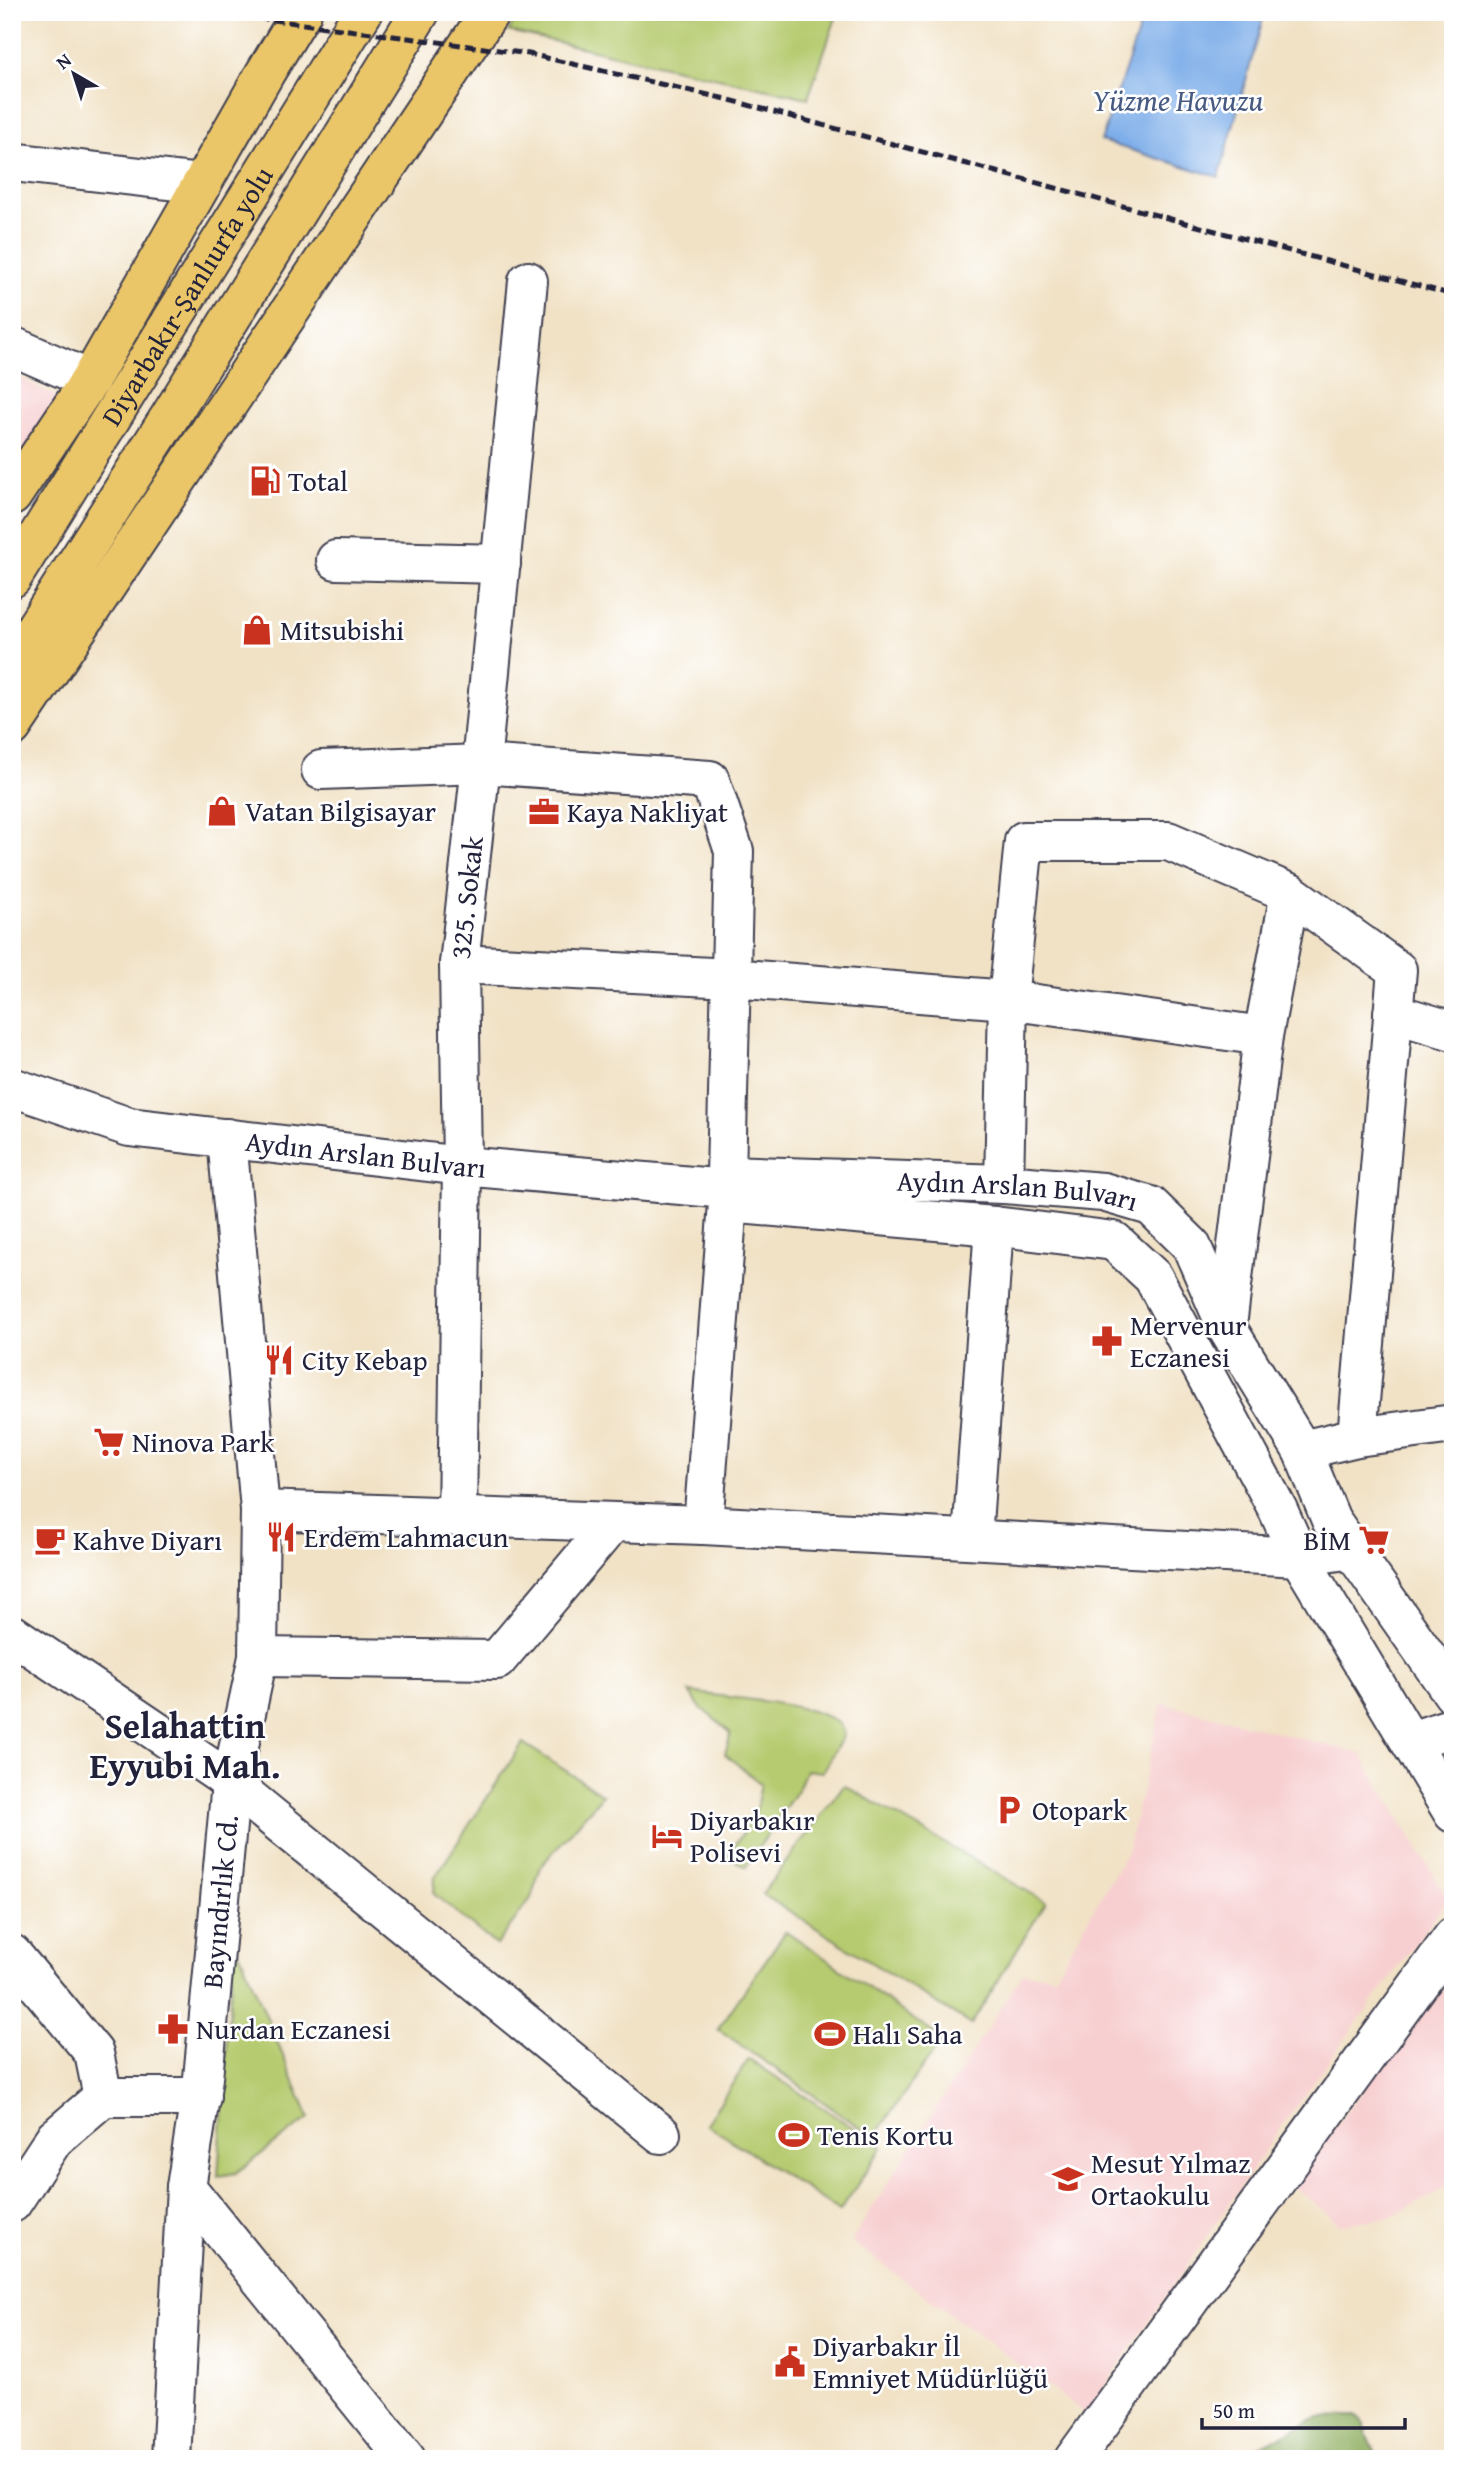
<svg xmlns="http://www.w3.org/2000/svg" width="1465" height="2471" viewBox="0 0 1465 2471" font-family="'Gentium Book Plus',serif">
  <rect width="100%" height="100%" fill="#fff"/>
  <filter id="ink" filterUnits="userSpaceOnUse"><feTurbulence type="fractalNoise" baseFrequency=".0143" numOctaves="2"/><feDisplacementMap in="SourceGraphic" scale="14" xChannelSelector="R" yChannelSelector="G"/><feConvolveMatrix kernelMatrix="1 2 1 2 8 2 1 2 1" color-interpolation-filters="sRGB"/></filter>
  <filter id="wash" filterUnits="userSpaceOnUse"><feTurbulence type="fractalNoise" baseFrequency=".00686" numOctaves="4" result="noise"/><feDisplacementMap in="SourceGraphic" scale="28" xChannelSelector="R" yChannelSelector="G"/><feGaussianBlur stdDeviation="1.57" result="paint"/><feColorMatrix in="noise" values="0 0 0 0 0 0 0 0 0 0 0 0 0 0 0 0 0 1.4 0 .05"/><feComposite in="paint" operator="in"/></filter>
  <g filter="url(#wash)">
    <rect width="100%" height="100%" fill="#f1e2c6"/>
    <path fill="#f7cfd0" d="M12,374l46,23 -46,78z
      M1162,1703l199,51 87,145 -160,218 -202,297 -235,-173 172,-268 32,3 72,-124z
      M1453,1964v220l-64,34 -49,6 -47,-38z"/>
    <path fill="#b6cb6f" stroke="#6c7655" stroke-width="2" d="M521,12h317l-30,86 -300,-67z
      M689,1692c32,5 131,11 151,33 2,2 3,8 4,10l-22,37 -16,-2 -7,17 -53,80 -18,-11 27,-42 6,-30 -36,-30 6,-21 -30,-25z
      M523,1743l80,52 -62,71 -10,32 -35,47 -62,-51 1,-17z
      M844,1785l202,117 -75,123 -209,-131z
      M786,1931l156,108 -68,98 -156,-108z
      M234,1939l75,179 -73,55 -18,3z
      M749,2059l133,88 -42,64 -134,-87z"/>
    <path fill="#90af62" stroke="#59684e" stroke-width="2" d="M1356,2416l7,7 15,36h-142l82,-42z"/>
    <path fill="#7eaee9" stroke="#506892" stroke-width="2" d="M1145,12h96l22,7 -44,158 -118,-36z"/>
  </g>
  <g filter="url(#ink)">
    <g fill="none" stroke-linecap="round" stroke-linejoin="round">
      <g stroke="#413f50" stroke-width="42">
        <g id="minor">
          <path d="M12,162l190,22"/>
          <path d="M12,346l78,34"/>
          <path d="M336,560l165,4"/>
          <path d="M321,770l160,-6 229,16 24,71 -8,324 2,28 -25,322"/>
          <path d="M459,964l272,14 277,22 255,36"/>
          <path d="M1393,1013l60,18"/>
          <path id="s1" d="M12,1087l117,40 333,39 265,23"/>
          <path id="s2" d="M726,1175l278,9 99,8 48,14 40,39 36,83 75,122 29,70 122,174"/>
          <path d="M1004,1184l4,-184 16,-159h144l122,52 107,77 -40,467"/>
          <path d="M728,1203l266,23 120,15 39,36 125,233 21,47 154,256"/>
          <path d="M1227,1326l36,-290 27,-143"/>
          <path d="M1302,1450l55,-13 96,-13"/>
          <path d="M260,1510l443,15 596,32 53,-8"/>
          <path id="s3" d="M457,1517l5,-351 -3,-202 22,-200 47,-483"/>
          <path d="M972,1539l22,-313"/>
          <path d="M12,1634l206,139 443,361"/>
          <path d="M258,1657l239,3 116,-138"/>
          <path d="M1411,1741l42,-14"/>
          <path d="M12,1954l82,99 9,44"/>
          <path d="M186,2187l220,272"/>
          <path d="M12,2203l42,-64 49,-42h98"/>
          <path id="s4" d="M171,2459l15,-272 17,-109 28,-295 27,-126 2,-147 -33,-372"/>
          <path d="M1074,2459l379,-522"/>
        </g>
      </g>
      <g stroke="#413f50" stroke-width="42">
        <g id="highway">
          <path d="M12,496l78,-116 175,-307 37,-61"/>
          <path id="s5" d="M12,578l351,-566"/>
          <path d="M12,664l157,-246 251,-406"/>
          <path d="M12,727l478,-715"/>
        </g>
      </g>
      <use href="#minor" stroke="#fff" stroke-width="38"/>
      <use href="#highway" stroke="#ebc669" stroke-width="38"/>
      <path stroke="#22223b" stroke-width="5" stroke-dasharray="10 5" stroke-linecap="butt" d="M213,12l316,42 197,45 727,196"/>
    </g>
  </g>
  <defs>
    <g id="fuel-bare" transform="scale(2.415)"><path d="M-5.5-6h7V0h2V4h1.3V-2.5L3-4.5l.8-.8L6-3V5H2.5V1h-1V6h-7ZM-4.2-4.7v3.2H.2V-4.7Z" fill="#c8321e" stroke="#fff" stroke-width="2.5" paint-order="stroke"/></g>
    <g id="shop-bare" transform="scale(2.415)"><path d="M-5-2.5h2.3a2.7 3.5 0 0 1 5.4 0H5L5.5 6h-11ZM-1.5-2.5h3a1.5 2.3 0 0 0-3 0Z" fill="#c8321e" stroke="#fff" stroke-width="2.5" paint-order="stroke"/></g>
    <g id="office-bare" transform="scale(2.415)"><path d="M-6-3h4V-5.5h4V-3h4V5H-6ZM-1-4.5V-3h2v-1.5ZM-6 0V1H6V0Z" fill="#c8321e" stroke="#fff" stroke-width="2.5" paint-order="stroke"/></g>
    <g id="pharmacy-bare" transform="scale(2.415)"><path d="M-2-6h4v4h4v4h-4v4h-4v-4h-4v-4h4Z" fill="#c8321e" stroke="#fff" stroke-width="2.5" paint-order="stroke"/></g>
    <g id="restaurant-bare" transform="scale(2.415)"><path d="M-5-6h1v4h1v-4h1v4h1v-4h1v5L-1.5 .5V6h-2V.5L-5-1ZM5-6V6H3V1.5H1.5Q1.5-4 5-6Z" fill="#c8321e" stroke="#fff" stroke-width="2.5" paint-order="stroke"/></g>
    <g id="supermarket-bare" transform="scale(2.415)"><path d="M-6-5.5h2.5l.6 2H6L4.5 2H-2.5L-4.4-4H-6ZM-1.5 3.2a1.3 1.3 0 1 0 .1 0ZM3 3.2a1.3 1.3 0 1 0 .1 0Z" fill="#c8321e" stroke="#fff" stroke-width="2.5" paint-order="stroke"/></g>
    <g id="cafe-bare" transform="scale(2.415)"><path d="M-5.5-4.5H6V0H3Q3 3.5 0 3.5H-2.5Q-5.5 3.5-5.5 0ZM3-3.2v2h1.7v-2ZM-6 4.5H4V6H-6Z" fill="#c8321e" stroke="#fff" stroke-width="2.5" paint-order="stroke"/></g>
    <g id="parking-bare" transform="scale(2.415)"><path d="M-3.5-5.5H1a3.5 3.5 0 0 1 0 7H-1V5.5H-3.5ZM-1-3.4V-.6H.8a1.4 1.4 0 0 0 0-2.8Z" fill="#c8321e" stroke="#fff" stroke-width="2.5" paint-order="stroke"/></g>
    <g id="hotel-bare" transform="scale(2.415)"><path d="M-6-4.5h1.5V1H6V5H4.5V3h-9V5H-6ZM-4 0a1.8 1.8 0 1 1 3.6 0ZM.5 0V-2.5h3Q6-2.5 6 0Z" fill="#c8321e" stroke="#fff" stroke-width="2.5" paint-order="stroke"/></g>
    <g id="stadium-bare" transform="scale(2.415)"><path d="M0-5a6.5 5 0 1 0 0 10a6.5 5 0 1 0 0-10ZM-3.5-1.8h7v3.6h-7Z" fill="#c8321e" stroke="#fff" stroke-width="2.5" paint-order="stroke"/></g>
    <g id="school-bare" transform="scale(2.415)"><path d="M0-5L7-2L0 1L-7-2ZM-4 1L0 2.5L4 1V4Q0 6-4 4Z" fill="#c8321e" stroke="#fff" stroke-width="2.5" paint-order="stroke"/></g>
    <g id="civic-bare" transform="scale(2.415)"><path d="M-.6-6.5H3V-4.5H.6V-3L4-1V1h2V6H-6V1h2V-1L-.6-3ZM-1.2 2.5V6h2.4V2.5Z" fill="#c8321e" stroke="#fff" stroke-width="2.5" paint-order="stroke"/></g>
  </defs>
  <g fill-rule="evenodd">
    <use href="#fuel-bare" x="265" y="481"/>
    <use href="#shop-bare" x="257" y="630"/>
    <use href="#shop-bare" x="222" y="811"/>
    <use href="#office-bare" x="544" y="812"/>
    <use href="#pharmacy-bare" x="1107" y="1341"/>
    <use href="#restaurant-bare" x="279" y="1360"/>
    <use href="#supermarket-bare" x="109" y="1442"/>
    <use href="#restaurant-bare" x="281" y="1537"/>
    <use href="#cafe-bare" x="50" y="1540"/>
    <use href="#supermarket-bare" x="1374" y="1540"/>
    <use href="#parking-bare" x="1009" y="1810"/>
    <use href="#hotel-bare" x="667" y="1836"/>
    <use href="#pharmacy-bare" x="173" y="2029"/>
    <use href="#stadium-bare" x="830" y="2034"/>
    <use href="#stadium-bare" x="794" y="2135"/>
    <use href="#school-bare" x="1068" y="2179"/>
    <use href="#civic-bare" x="790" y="2362"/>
  </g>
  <g text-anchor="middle" stroke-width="5" stroke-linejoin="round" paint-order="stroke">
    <g font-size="28" fill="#22223b" stroke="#fff">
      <text dy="10" stroke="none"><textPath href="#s5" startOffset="332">Diyarbakır-Şanlıurfa yolu</textPath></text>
      <text dy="10" stroke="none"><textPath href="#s3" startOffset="620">325. Sokak</textPath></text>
      <text dy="10" stroke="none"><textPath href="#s1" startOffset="362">Aydın Arslan Bulvarı</textPath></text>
      <text dy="10" stroke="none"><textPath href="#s2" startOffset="292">Aydın Arslan Bulvarı</textPath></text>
      <text dy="10" stroke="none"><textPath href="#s4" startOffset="560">Bayındırlık Cd.</textPath></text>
    </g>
    <g font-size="28" fill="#22223b" stroke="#fff" text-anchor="start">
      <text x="288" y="491">Total</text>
      <text x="280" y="640">Mitsubishi</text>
      <text x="245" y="821">Vatan Bilgisayar</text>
      <text x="567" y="822">Kaya Nakliyat</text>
      <text x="1130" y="1335">Mervenur<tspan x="1130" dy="32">Eczanesi</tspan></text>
      <text x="302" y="1370">City Kebap</text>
      <text x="132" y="1452">Ninova Park</text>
      <text x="304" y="1547">Erdem Lahmacun</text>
      <text x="73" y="1550">Kahve Diyarı</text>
      <text x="1351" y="1550" text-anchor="end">BİM</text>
      <text x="1032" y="1820">Otopark</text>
      <text x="690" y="1830">Diyarbakır<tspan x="690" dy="32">Polisevi</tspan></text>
      <text x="196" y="2039">Nurdan Eczanesi</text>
      <text x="853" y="2044">Halı Saha</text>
      <text x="817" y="2145">Tenis Kortu</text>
      <text x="1091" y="2173">Mesut Yılmaz<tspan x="1091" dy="32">Ortaokulu</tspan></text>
      <text x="813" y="2356">Diyarbakır İl<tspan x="813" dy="32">Emniyet Müdürlüğü</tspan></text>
    </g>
    <g font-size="30" font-style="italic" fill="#475a81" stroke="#fff">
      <text x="1178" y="111">Yüzme Havuzu</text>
    </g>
    <g font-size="35" font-weight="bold" fill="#22223b" stroke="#fff">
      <text x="185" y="1738">Selahattin<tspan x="185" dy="40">Eyyubi Mah.</tspan></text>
    </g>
  </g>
  <rect width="1465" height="2471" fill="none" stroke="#fff" stroke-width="42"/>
  <g transform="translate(74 74) rotate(321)" stroke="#ffffff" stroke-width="5" paint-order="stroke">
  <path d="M0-5L12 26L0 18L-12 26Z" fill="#22223b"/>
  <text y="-10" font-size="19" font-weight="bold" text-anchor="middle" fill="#22223b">N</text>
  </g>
  <path d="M1202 2418v10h203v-10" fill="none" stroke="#22223b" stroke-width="3.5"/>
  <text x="1213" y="2418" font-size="21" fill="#22223b" stroke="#ffffff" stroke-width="5" paint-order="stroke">50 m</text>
</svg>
